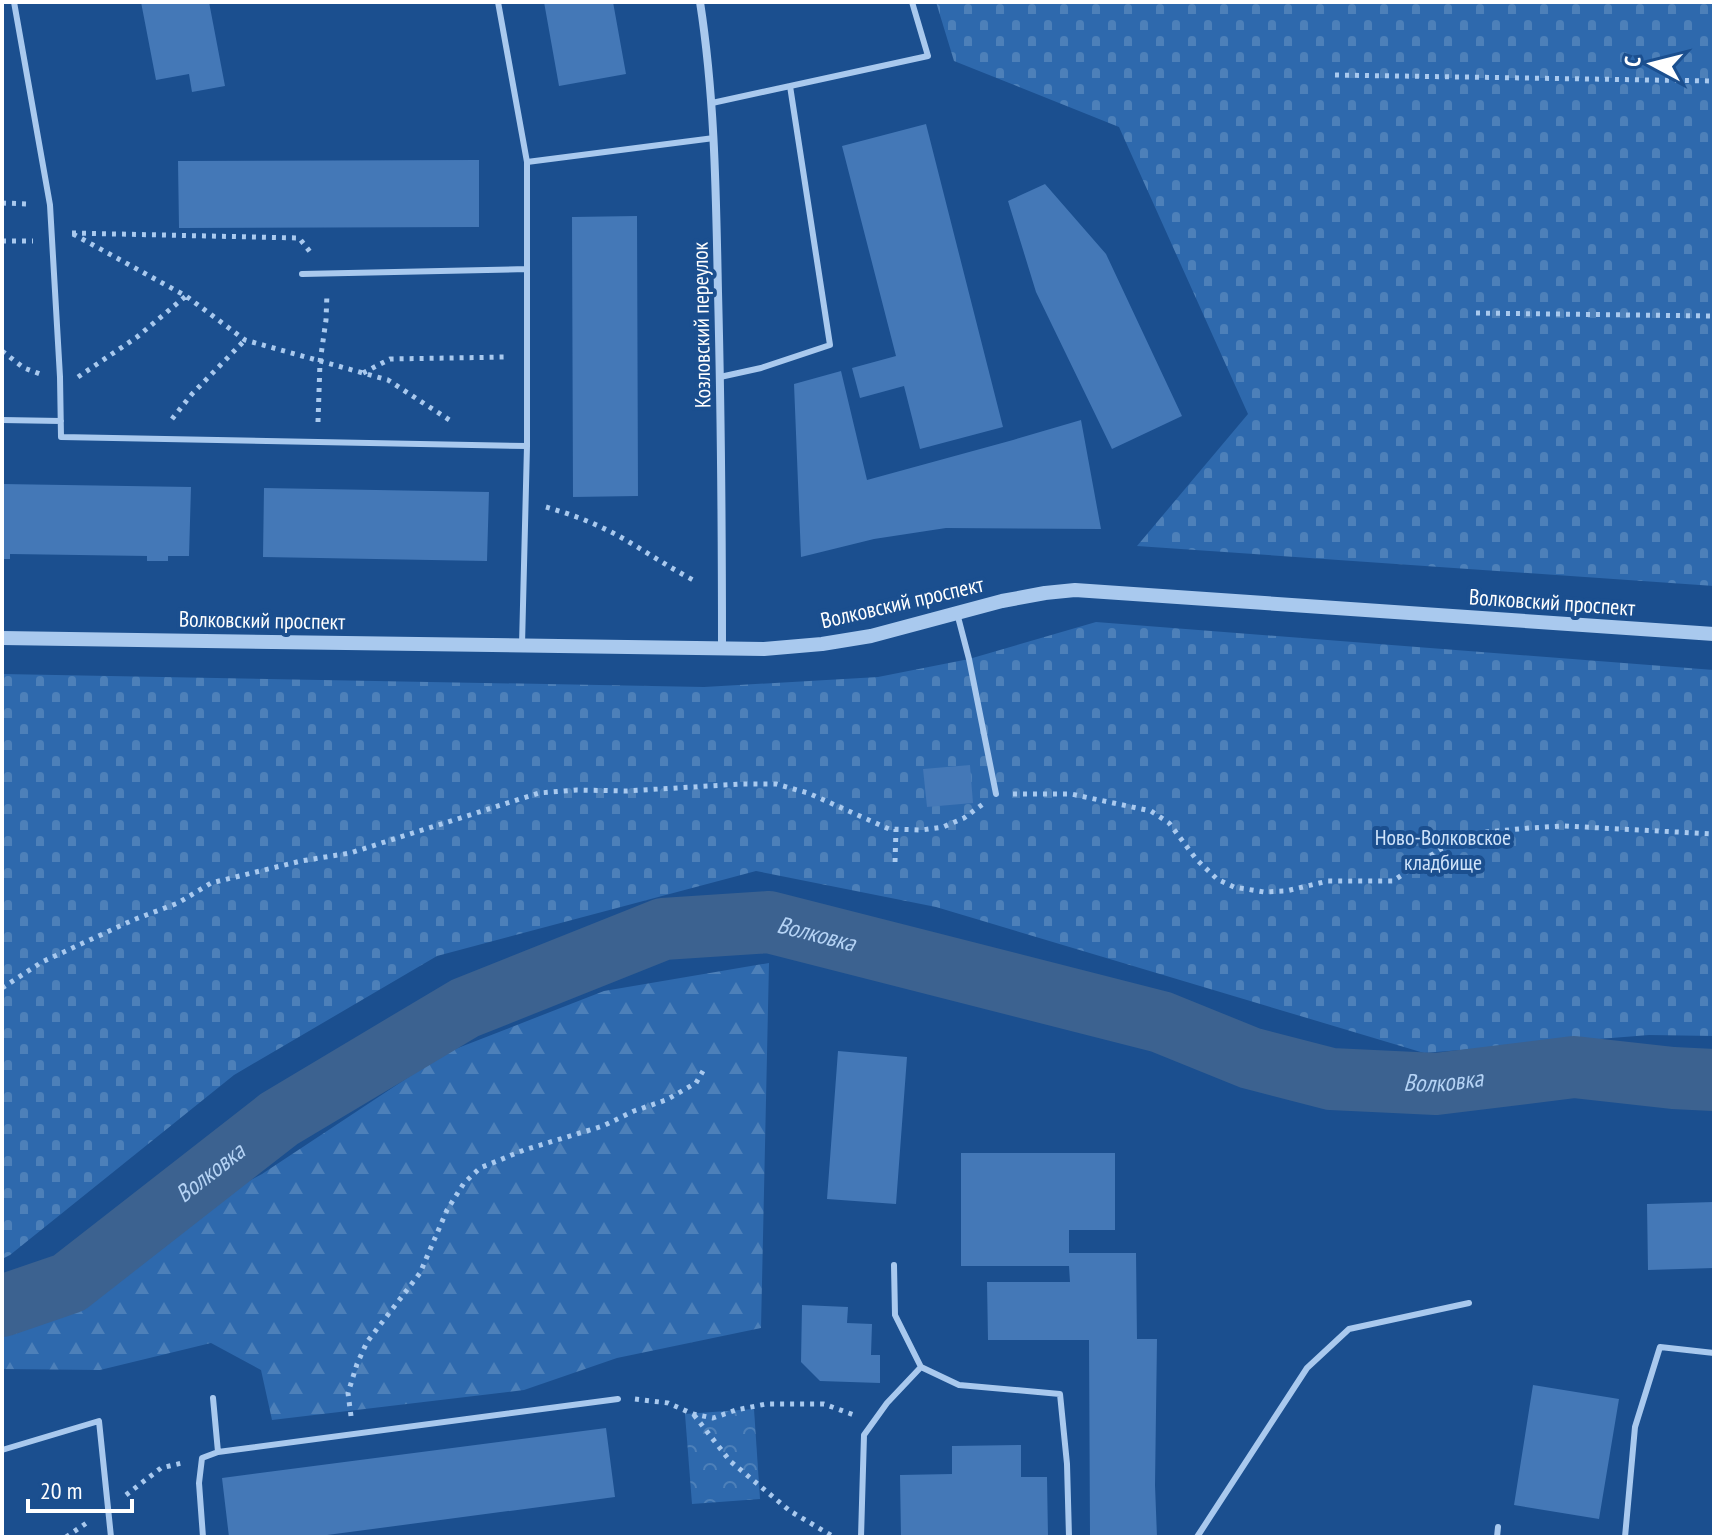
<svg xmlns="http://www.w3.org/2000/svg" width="1716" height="1539" viewBox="0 0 1716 1539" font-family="'PT Sans Narrow',sans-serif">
  <defs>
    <pattern id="forest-firs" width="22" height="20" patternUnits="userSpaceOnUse" patternTransform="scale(2)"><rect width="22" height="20" fill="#2e69ad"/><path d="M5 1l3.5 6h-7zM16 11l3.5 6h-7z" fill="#4d80b9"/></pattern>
    <pattern id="cemetery-stones" width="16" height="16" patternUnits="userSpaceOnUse" patternTransform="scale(2)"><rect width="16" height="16" fill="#2e69ad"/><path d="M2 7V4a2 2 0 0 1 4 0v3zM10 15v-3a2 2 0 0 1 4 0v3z" fill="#4d80b9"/></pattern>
    <pattern id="park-crowns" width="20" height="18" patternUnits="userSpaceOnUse" patternTransform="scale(2)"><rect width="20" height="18" fill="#2e69ad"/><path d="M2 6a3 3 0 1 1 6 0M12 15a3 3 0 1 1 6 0" fill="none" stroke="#4d80b9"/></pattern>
  </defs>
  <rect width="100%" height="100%" fill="#1b4f8f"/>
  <path fill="url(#forest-firs)" d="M769,963l-8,365 -144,30 -93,32 -252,30 -11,-50 -50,-27 -111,27 -98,-1v-66l115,-53 145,-76 183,-121 159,-62z"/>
  <path fill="url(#cemetery-stones)" d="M936,2h778v584l-577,-40 111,-132 -129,-287 -165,-66z
    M1096,622l618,48v366l-65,-1 -225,18 -488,-146 -180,-36 -319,85 -203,119 -224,180 -8,4v-585l702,13 174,-10 91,-18z"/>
  <path fill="url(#park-crowns)" d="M754,1409l6,90 -68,5 -7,-90z"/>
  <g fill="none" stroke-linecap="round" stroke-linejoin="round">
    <path stroke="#3c6290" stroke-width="62" id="s1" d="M2,1306l67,-23 210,-164 186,-111 198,-79 106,-7 392,100 89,36 81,21 105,5 138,-17 99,11 41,2"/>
  </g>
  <path fill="#4478b7" d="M141,2h68l16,84 -33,6 -3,-18 -33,6z
    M544,2h69l13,72 -67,12z
    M926,124l77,303 -83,22 -16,-63 -44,12 -8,-30 44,-12 -54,-210z
    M479,160v67l-300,1 -1,-67z
    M1045,184l61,70 76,162 -70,33 -76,-157 -28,-91z
    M637,216l1,280 -65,1 -1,-280z
    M841,371l26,109 146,-40 68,-20 20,109 -155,-1 -72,11 -73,18 -7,-173z
    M2,484l189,3 -2,69h-21v5h-21v-5l-137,-2v5h-8z
    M264,488l225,4 -2,69 -224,-4z
    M970,765l3,38 -46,4 -4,-38z
    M838,1051l69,6 -11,147 -69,-5z
    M961,1153h154v77h-46v23h67l1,86h20l-2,146 2,52h-67l-1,-197h-101l-1,-58h83l-1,-16h-108z
    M1714,1202v66l-66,2 -1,-66z
    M802,1305l46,2 -1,16 25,1 -1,31h9v28l-60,-2 -19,-19z
    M1533,1385l86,14 -20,120 -85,-14z
    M606,1428l9,69 -303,40h-83l-7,-59z
    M1021,1445v32h26l1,60h-147l-1,-62 52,-1v-28z"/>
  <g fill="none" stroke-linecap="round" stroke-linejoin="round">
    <path stroke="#a9c9ee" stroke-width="5" stroke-dasharray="4 6" stroke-linecap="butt" d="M1335,75l379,6
      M2,203l27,1
      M72,233l227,5 12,15
      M73,234l113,62 59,44 143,40 66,43
      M2,241h31
      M1476,313l238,3
      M2,351l22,17 16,6
      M363,373l27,-14 116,-2
      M78,377l59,-40 49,-41
      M172,419l20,-25 53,-54
      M318,422l2,-60 6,-42 1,-27
      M546,507c28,8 57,19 83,35 22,13 43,27 66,39
      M1013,794h58l80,17 18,12 27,36 21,20 17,8 30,5 22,-1 42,-10h65l46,-31 24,-12 24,-6 42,-4 35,-2 150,8
      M895,862l1,-33
      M2,988l40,-26 91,-42 45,-17 33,-20 90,-22 49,-8 189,-60 38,-3 50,1 114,-7h35l32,9 81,36 33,1 21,-3 21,-9 19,-14
      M635,1399l33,4 25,11 20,4 23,-8 30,-6h58l30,11
      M694,1415l36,46 60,50 44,26
      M351,1416l-3,-23 9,-29 10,-22 53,-69 27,-63 17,-27 16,-15 44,-18 79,-24 31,-15 32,-11 30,-17 7,-12
      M126,1495l35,-27 21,-5
      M66,1537l22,-15"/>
    <path stroke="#a9c9ee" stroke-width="6" d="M14,2l36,203 10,172 1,60 466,9 -5,199
      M498,2l29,160v284
      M712,103l216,-47 -16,-54
      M527,162l187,-24
      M302,274l225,-5
      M720,377l41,-9 69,-23 -40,-259
      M2,420l59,1
      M957,613l12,46 27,135
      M894,1265l1,50 26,52 38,18 101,9 7,70 2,73
      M213,1398l5,54
      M2,1450l97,-29 12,116
      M203,1537l-4,-54 3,-25 16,-6 400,-53
      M861,1537l3,-102 23,-32 34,-36
      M1197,1537l110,-169 42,-39 120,-26
      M1497,1537l1,-10
      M1625,1537l10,-110 25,-80 54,6"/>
    <path stroke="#a9c9ee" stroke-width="8" d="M700,2c15,96 16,193 18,290 3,119 4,238 4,357"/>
    <path stroke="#a9c9ee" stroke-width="14" d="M2,638l762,11 58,-5 49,-8 131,-35 43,-8 30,-3 639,44"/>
  </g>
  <g text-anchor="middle" stroke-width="8" stroke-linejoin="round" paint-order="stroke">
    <g font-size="22" fill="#fff" stroke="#1b4f8f">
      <text transform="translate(701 325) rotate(-91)" y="8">Козловский переулок</text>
      <text transform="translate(902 602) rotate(-13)" y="8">Волковский проспект</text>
      <text transform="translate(1552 602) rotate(4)" y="8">Волковский проспект</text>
      <text transform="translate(262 620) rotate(1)" y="8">Волковский проспект</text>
    </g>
    <g font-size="22" fill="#cfe3fa" stroke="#1b4f8f">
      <text x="1443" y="845">Ново-Волковское<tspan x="1443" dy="25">кладбище</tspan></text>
    </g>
    <g font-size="24" font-style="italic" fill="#b5d3f5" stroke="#1b4f8f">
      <text dy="8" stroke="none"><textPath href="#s1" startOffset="922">Волковка</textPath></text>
      <text dy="8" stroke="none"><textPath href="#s1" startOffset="1570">Волковка</textPath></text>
      <text dy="8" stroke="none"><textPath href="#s1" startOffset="250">Волковка</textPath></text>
    </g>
  </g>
  <rect width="1716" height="1539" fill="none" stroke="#ffffff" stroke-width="8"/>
  <g transform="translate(1652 64) rotate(277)" stroke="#1b4f8f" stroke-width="6" paint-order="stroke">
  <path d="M0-6L14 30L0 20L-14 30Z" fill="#ffffff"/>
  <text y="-12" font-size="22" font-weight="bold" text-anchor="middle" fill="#ffffff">С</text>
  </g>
  <path d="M28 1499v12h104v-12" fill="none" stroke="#ffffff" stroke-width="4"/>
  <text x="40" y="1499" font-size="24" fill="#ffffff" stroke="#1b4f8f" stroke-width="6" paint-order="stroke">20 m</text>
</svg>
